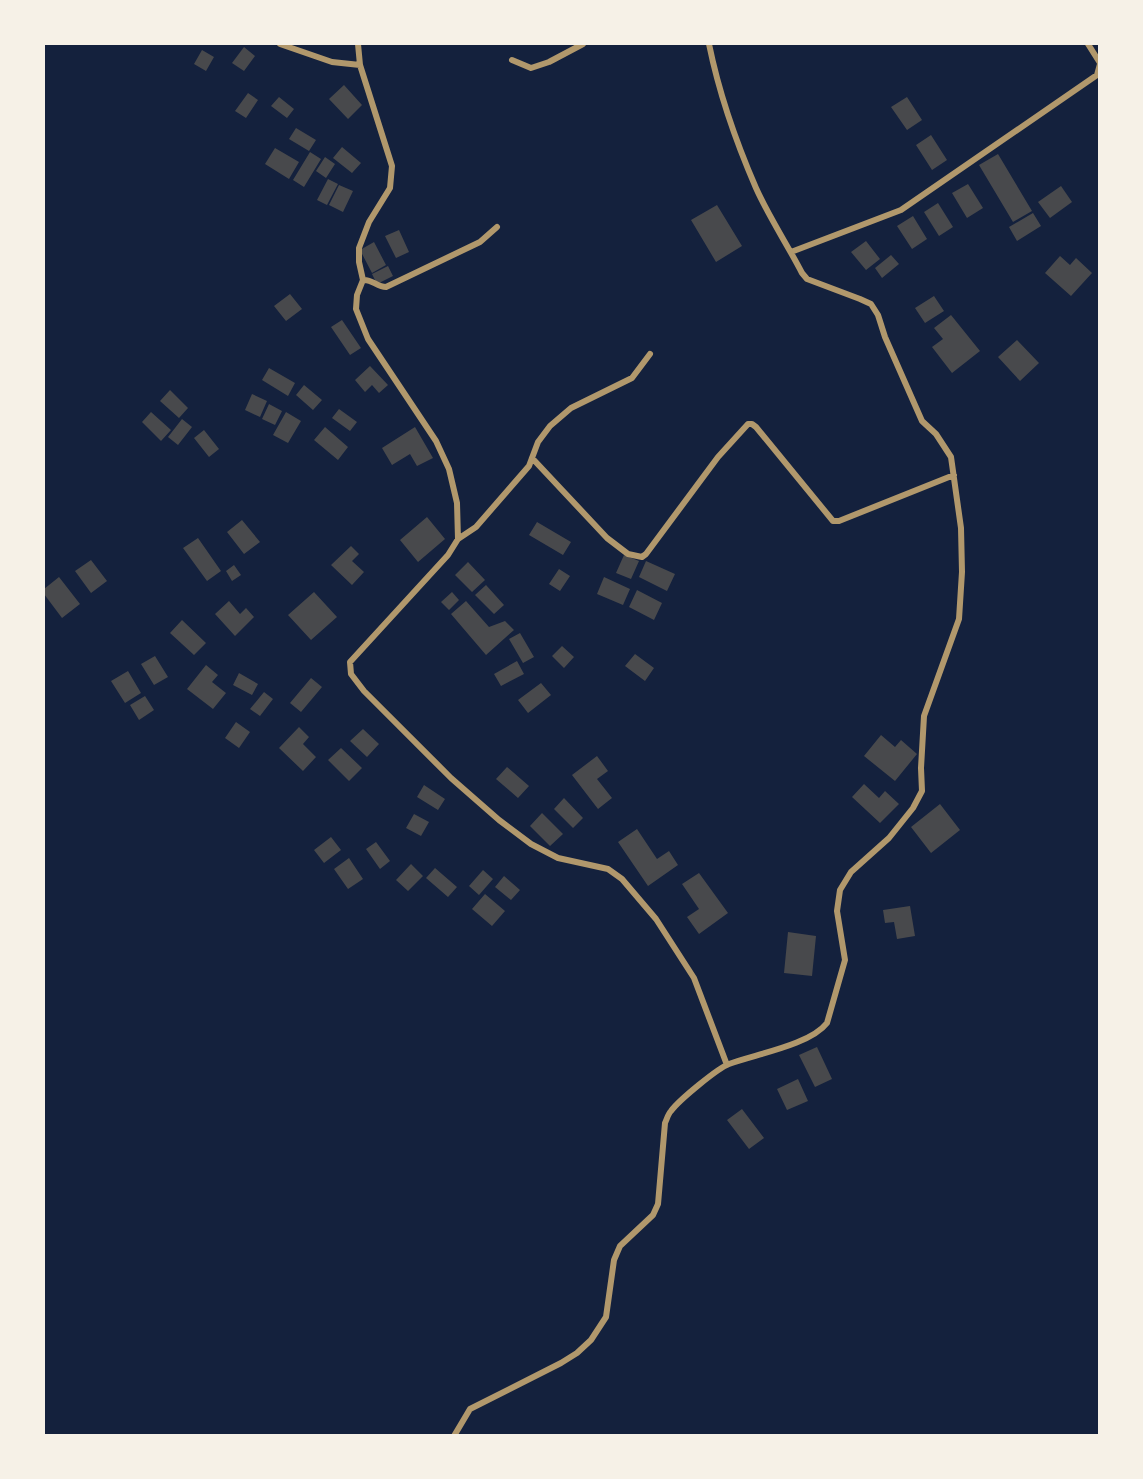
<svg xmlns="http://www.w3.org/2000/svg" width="1143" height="1479" viewBox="0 0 1143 1479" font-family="Roboto,sans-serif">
  <rect width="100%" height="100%" fill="#14213d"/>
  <path fill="#48494c" d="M244,47l11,9 -11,15 -12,-8z
    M202,50l12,7 -8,14 -12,-7z
    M344,85l18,20 -14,14 -19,-20z
    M248,93l10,7 -12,18 -11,-7z
    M279,97l15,12 -7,9 -16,-12z
    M907,97l15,23 -15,10 -16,-23z
    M296,128l20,12 -7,11 -20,-12z
    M931,135l16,25 -15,10 -16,-25z
    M342,147l19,16 -9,10 -19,-15z
    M275,148l24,14 -10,17 -24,-15z
    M310,152l11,7 -17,28 -11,-7z
    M998,154l34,57 -19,11 -34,-57z
    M325,157l10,7 -9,14 -10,-7z
    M328,179l10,5 -11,21 -10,-5z
    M968,184l15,24 -16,10 -15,-25z
    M339,185l14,6 -10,21 -14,-7z
    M1061,186l11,16 -22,16 -12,-16z
    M938,203l15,24 -14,9 -15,-24z
    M717,205l25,41 -26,16 -25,-42z
    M1033,213l8,13 -24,15 -8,-14z
    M913,216l14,23 -15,10 -15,-23z
    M399,230l10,22 -13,6 -11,-22z
    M866,241l14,18 -14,11 -15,-18z
    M374,242l12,23 -14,8 -12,-23z
    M891,255l8,9 -17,14 -7,-10z
    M1060,256l10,9 6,-7 16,15 -21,23 -26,-23z
    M388,266l5,10 -16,8 -5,-10z
    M290,294l12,15 -16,12 -12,-15z
    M934,296l10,15 -19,12 -10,-15z
    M951,315l29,36 -28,22 -20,-26 11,-8 -9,-11z
    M342,320l19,28 -11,7 -19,-28z
    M1017,340l22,23 -19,18 -22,-24z
    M370,366l18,19 -9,8 -7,-8 -7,7 -10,-12z
    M269,368l26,15 -7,13 -26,-16z
    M304,385l18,15 -9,10 -17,-15z
    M170,390l18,18 -9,10 -19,-17z
    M252,394l15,7 -7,16 -15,-7z
    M269,404l13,7 -7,14 -13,-6z
    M339,409l18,13 -7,9 -18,-13z
    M151,412l20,18 -10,11 -19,-19z
    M286,412l15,9 -13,22 -15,-8z
    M182,419l10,8 -14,18 -10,-8z
    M325,427l23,20 -10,13 -24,-20z
    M415,427l18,31 -16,8 -7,-12 -18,11 -10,-17z
    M204,430l15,19 -10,8 -15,-19z
    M427,517l18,22 -27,23 -18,-22z
    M242,520l18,22 -16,12 -17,-22z
    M537,522l34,20 -8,13 -34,-20z
    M198,538l23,33 -14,10 -24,-33z
    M351,546l8,8 -7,7 12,11 -12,13 -21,-20z
    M624,555l15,6 -8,18 -15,-6z
    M91,560l16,21 -16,12 -16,-22z
    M646,561l29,13 -8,17 -28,-14z
    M468,562l17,18 -13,12 -17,-17z
    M234,565l7,10 -9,6 -6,-10z
    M559,569l11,7 -10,15 -11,-7z
    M59,577l21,27 -18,14 -18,-24v-5z
    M604,577l26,12 -7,16 -26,-11z
    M486,585l18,20 -10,9 -19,-19z
    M637,590l25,13 -8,17 -25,-13z
    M314,592l23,25 -26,23 -23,-25z
    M452,592l7,8 -10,10 -8,-8z
    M229,601l11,13 6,-6 8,9 -19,19 -20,-22z
    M466,601l23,26 16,-6 9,9 -28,25 -35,-41z
    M182,620l24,23 -12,12 -24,-22z
    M520,633l14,24 -11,6 -14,-24z
    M562,646l12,11 -10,11 -12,-12z
    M635,654l19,14 -9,13 -20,-15z
    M155,656l13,21 -14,8 -13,-21z
    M517,661l7,13 -23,12 -7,-12z
    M206,665l12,10 -6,7 14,11 -13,16 -26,-20z
    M128,671l13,22 -16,10 -14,-22z
    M239,673l19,11 -6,11 -19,-10z
    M311,678l11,9 -21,25 -11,-9z
    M541,683l10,12 -23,18 -10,-13z
    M264,692l9,7 -13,17 -10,-7z
    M145,696l9,14 -15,10 -9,-15z
    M236,722l14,10 -11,16 -14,-10z
    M299,727l10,10 -6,7 13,13 -13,14 -24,-23z
    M363,729l16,15 -12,13 -17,-16z
    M881,735l14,12 6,-7 16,14 -22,27 -31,-25z
    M341,748l21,20 -13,13 -21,-21z
    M597,756l11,15 -11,8 15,19 -14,11 -26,-34z
    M507,767l22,19 -11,12 -22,-19z
    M864,784l15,14 6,-7 14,13 -19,19 -28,-26z
    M424,785l21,14 -7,11 -21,-13z
    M564,798l19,20 -10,10 -19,-19z
    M940,804l20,26 -29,23 -20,-26z
    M542,813l21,21 -13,12 -20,-20z
    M414,814l15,8 -8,14 -15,-8z
    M637,829l20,30 12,-8 9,14 -30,21 -30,-44z
    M331,837l10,13 -17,13 -10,-13z
    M376,842l14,19 -10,8 -14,-20z
    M349,858l14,21 -15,10 -14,-20z
    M411,864l12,12 -15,15 -12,-11z
    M435,868l22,19 -9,10 -22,-19z
    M483,870l10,9 -14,16 -10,-9z
    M699,873l29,40 -29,21 -12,-17 12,-8 -17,-25z
    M504,876l16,14 -9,10 -16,-13z
    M485,894l20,17 -13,15 -20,-17z
    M910,906l5,30 -18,3 -3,-17 -9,1 -2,-13z
    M788,932l28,4 -4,40 -28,-3z
    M817,1047l15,32 -17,8 -16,-32z
    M798,1079l10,22 -21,9 -10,-21z
    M742,1109l22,29 -15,11 -22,-29z"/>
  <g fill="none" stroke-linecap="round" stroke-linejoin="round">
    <path stroke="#b1986c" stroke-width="6" d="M280,44l52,18 28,3
      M358,44l2,21 32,101 -2,22 -21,34 -10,26v14l4,18
      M1088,44l12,19
      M512,60l19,8 18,-6 34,-18
      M791,252l110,-42 196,-135 3,-11
      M650,354l-18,24 -61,30 -21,18 -12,16 -9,24 -53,61 -18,12 -10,16 -98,107 1,12 13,17 87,87 48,42 32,24 27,14 50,11 14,10 34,40 38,59 33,87
      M532,458l75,80 21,16 14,3 4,-3 72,-97 30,-33h4l4,3 77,94h6l115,-46
      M458,539l-1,-36 -8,-34 -13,-28 -68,-102 -12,-30 1,-14 6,-15c9,-1 14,7 23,7l94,-45 17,-15
      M454,1436l16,-27 91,-46 16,-10 14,-13 15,-23 8,-57 6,-14 33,-31 5,-11 7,-81c2,-4 3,-9 6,-12 8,-11 47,-43 58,-47 27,-10 81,-19 98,-41l18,-63 -8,-49 3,-21 11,-18 38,-34 24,-30 9,-17 -1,-23 3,-52 35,-97 3,-47 -1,-44 -10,-71 -15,-23 -14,-13 -37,-84 -7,-22 -7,-11 -11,-5 -53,-20 -5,-6c-15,-29 -33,-56 -46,-85 -20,-46 -37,-95 -47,-144"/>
  </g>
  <rect width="1143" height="1479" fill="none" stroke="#f6f1e7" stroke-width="90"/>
</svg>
